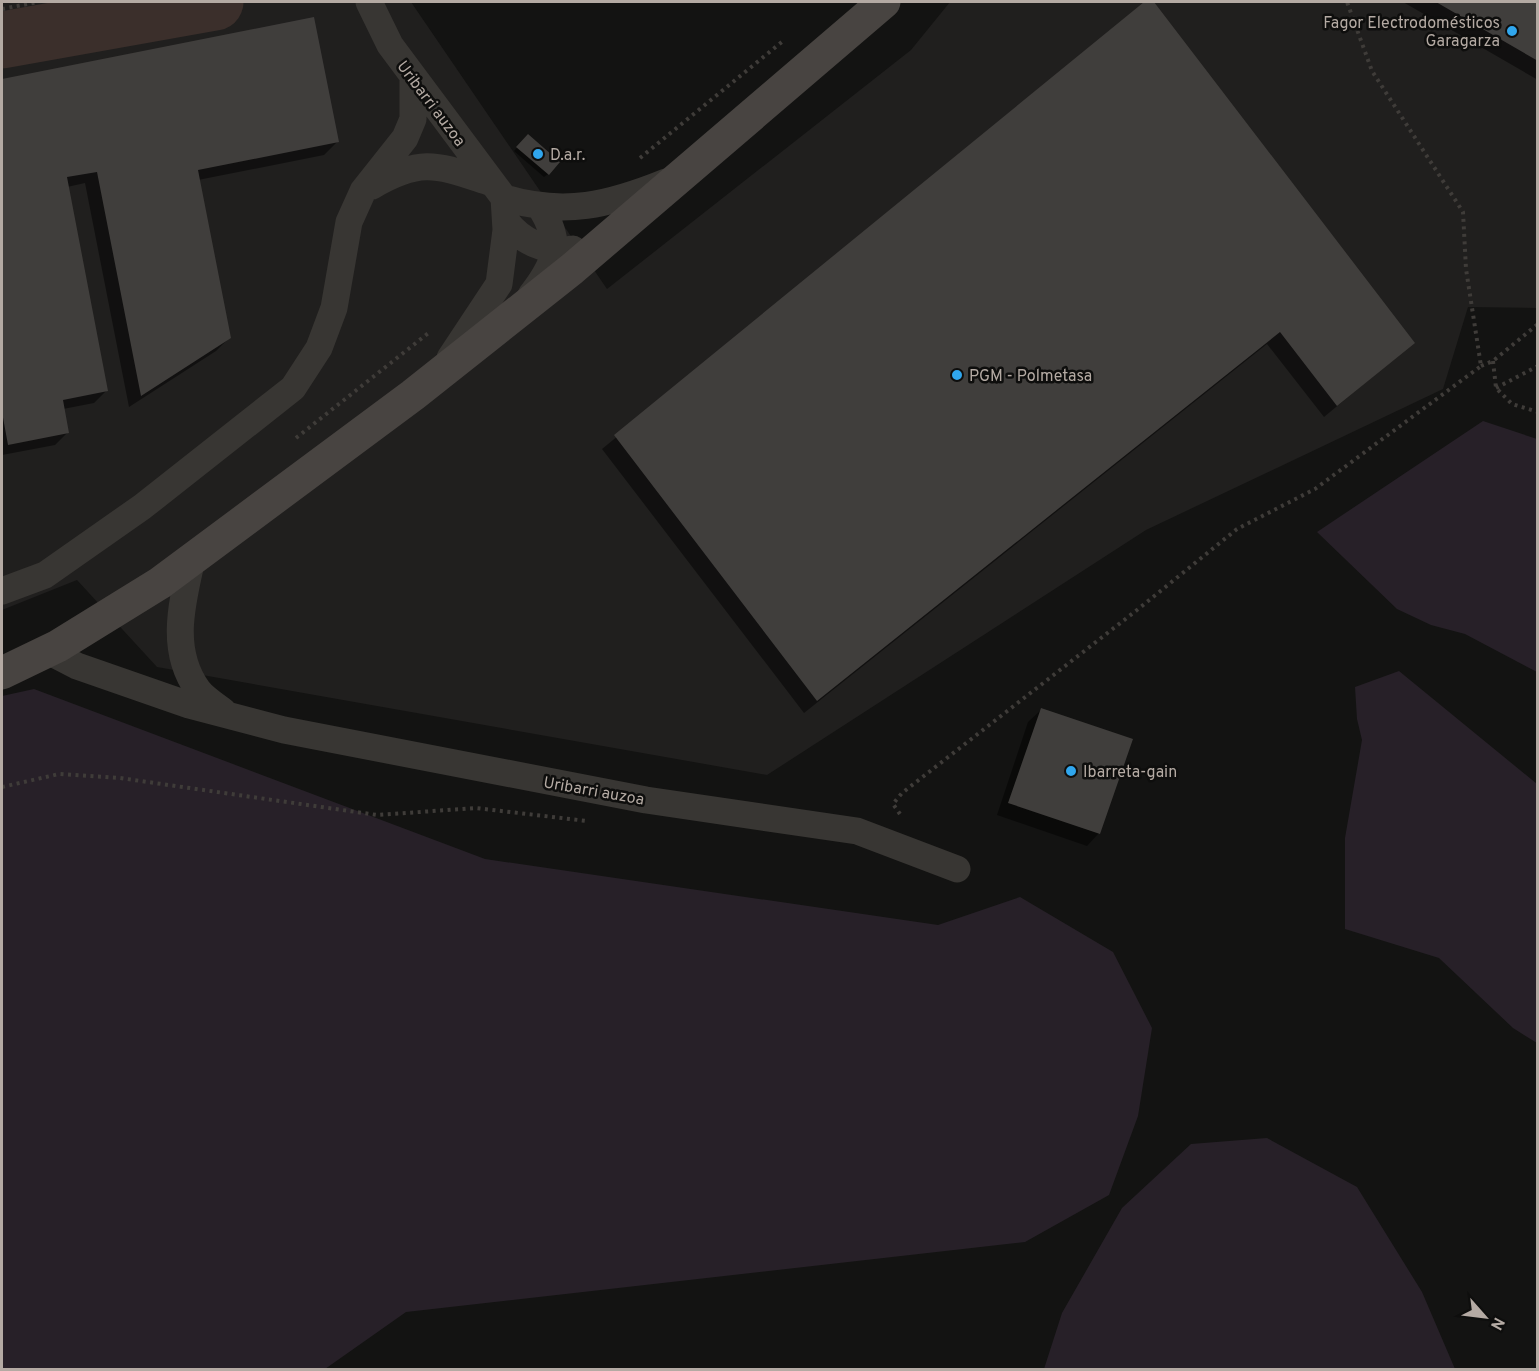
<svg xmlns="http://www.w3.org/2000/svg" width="1539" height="1371" viewBox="0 0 1539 1371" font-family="Overpass,sans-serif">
  <rect width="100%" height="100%" fill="#131312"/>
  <path fill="#201f1e" d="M2,2h409l196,287 304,-239 39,-48h587v306l-69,-1 -25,82 -297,141 -379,245 -610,-108 -80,-87 -75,30z"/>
  <path fill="#272028" d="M1483,421l54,18v233l-72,-38 -34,-9 -34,-16 -80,-77z
    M1399,671l138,113v259l-24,-15 -74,-70 -94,-29v-91l17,-98 -5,-21 -2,-32z
    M34,689l451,170 453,66 82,-28 93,55 39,76 -14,88 -29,79 -84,47 -619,70 -81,57h-323v-673z
    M1267,1138l90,49 65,105 33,77h-411l18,-56 60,-105 69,-64z"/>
  <path fill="#0007" d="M1147,2h5l261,341 -89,74 -57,-73 -463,369 -202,-264z
    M1403,2h135v78z
    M313,19l24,123 -13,13 -126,25 31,158 -13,13 -87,56 -44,-224 -18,4 40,203 -13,13 -31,6 5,23 -13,13 -53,10v-374z
    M528,136l20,38 -4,3 -30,-26z
    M1041,710l58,123 -12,13 -90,-31 31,-93z"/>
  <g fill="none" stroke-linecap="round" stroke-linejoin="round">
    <path stroke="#3b2f2b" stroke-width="57" d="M2,40l213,-38"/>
  </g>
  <path fill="#403e3c" d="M1144,2h10l261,341 -78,63 -57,-74 -463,369 -203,-266z
    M1436,2h102v59z
    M314,17l25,125 -141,28 33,168 -90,58 -44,-224 -30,5 41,214 -45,9 6,33 -61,12 -6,-33v-333z
    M528,134l32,28 -11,13 -33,-28z
    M1041,708l92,31 -33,95 -92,-31z"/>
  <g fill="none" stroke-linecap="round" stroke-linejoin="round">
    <path stroke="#3f3c39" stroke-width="4" stroke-dasharray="3 4.5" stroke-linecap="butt" d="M2,9l36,-7
      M640,158l143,-117
      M1493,361l3,27 16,16 26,8
      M1481,366l12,-5 45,-37
      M1496,388l42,-22
      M296,438l135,-107
      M2,787l57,-13 61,4 257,37 99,-7 111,13
      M900,814l-7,-10 9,-11 235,-183 100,-81 78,-40 166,-123 -15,-97 -3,-57 -91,-141 -25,-69"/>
    <path stroke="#383633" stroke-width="27" d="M369,2l21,43 114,153
      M372,186c51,-30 67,-20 120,-3
      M504,198c61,18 105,7 162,-16
      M506,221c16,21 40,32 67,28
      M531,295c25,-32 32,-51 10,-87
      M450,358l49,-74 7,-54 -2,-32
      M192,559c-10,44 -23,91 6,131 6,8 17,15 25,21
      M2,591l43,-16 97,-68 151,-119 26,-40 15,-40 15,-86 14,-31 42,-53 8,-19v-42
      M48,651l29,15 112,39 95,25 362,70 211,31 100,38"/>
    <path stroke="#484441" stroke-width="33" d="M2,673l56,-27 102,-63 253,-188 159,-126 312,-267"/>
  </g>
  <g fill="#30a6ed" stroke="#0e0e0d" stroke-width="2">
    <circle cx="1512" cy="31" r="6"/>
    <circle cx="538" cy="154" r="6"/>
    <circle cx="957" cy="375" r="6"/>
    <circle cx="1071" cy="771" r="6"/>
  </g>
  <g text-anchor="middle" stroke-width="5" stroke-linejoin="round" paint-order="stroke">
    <g font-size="16" fill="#b4aaa3" stroke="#0e0e0d" text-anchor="start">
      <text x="1500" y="28" text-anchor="end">Fagor Electrodomésticos<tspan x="1500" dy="18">Garagarza</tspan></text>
      <text x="550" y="160">D.a.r.</text>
      <text x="969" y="381">PGM - Polmetasa</text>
      <text x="1083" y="777">Ibarreta-gain</text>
    </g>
    <g font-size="16" fill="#b4aaa3" stroke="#0e0e0d">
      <text transform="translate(432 103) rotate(53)" y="6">Uribarri auzoa</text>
      <text transform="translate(594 790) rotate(10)" y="6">Uribarri auzoa</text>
    </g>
  </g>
  <rect width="1539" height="1371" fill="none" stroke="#b4aaa3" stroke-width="6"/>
  <g transform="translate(1485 1317) rotate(118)" stroke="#0e0e0d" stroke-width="4.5" paint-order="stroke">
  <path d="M0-4.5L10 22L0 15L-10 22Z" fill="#b4aaa3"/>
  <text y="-9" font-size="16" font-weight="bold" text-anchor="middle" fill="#b4aaa3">N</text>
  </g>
</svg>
